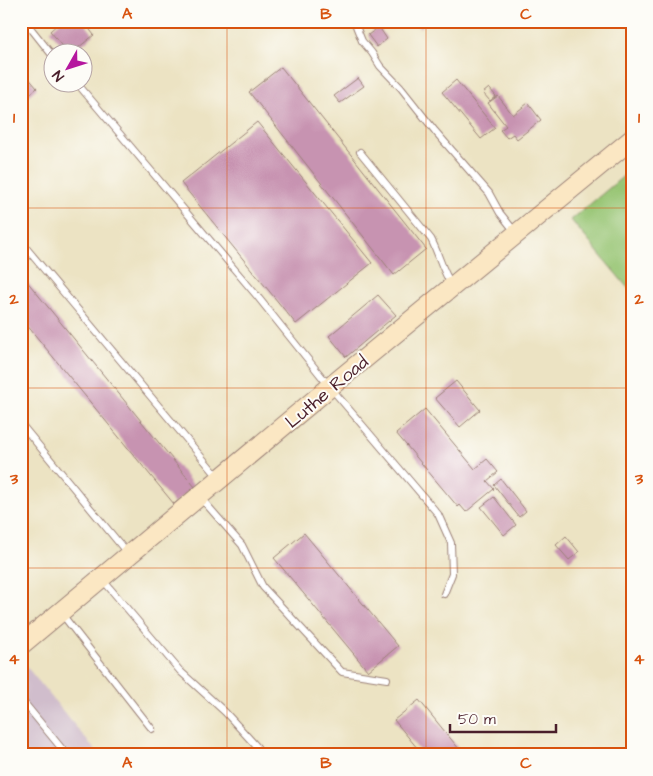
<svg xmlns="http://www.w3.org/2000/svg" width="653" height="776" viewBox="0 0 653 776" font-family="'Architects Daughter',sans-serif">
  <rect width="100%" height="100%" fill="#fdfcf7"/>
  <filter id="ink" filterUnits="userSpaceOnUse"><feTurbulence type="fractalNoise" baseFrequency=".02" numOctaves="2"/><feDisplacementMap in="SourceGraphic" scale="10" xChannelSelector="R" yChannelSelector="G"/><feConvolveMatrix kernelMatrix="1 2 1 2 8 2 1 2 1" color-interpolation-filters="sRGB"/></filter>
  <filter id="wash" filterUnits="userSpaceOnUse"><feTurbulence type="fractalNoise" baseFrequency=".0096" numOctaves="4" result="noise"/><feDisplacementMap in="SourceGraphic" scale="20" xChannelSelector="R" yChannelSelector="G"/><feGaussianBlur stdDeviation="1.12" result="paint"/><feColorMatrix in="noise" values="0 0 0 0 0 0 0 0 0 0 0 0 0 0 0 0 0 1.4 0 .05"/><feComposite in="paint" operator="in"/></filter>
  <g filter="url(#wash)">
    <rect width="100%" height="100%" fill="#ece3c3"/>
    <path fill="#d0bdcc" d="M26,666l73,89h-78v-85z"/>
    <path fill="#97c573" stroke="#70724f" d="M632,169v124l-61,-73z"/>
    <g id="blocks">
      <path fill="#c793b1" d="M60,21h23l11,14 -21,17h-5l-18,-21 10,-9z
        M415,21h12l-7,7z
        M379,27l8,12 -10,8 -9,-12z
        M281,67l145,182 -32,26 -145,-183z
        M21,69l16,19 -16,14z
        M358,78l6,8 -24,17 -6,-7z
        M456,80l39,48 -14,11 -39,-47z
        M489,88l7,8 -6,5 -7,-8z
        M498,96l15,19 15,-12 13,17 -24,19 -4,-5 -6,4 -7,-8 6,-4 -18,-23z
        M257,122l115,141 -76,61 -115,-141z
        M21,274l174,213 -21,17 -153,-186z
        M378,295l18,20 -50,42 -17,-21z
        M456,381l24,29 -20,17 -25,-29z
        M425,409l50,60 12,-10 11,13 -11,9 7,8 -28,23 -6,-7 -2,2 -62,-74z
        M501,479l25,32 -7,6 -25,-32z
        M494,497l22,28 -12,10 -23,-28z
        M304,533l94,113 -30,25 -94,-113z
        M566,536l13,16 -10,8 -13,-15z
        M419,700l45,55h-41l-29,-35z"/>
    </g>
  </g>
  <g filter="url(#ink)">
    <use href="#blocks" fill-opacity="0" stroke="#9b8177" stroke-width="1"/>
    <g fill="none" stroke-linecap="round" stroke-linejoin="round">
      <g stroke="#9b8177" stroke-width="8">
        <path id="lane" d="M25,21l27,34
          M354,21l8,20 10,12 8,13 21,22 34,43 54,62 11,20 16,20
          M76,82l181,214 73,91 108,127 13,29 1,31 -8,20
          M360,152l71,87c8,15 11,32 21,46
          M27,249l192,229
          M21,424l107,130
          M200,497l42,48 21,42 79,85 45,7
          M102,579l78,92 45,41 32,35
          M61,613l91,116
          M21,699l46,56"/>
      </g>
      <g stroke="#9b8177" stroke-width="21">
        <path id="secondary" d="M21,645l309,-258 302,-248"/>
      </g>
      <use href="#lane" stroke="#fff" stroke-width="6"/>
      <use href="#secondary" stroke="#fbe7c3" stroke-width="19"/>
    </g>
  </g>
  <path fill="none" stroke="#d8530f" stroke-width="1" stroke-opacity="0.55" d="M227,21v734M426,21v734M21,208h611M21,388h611M21,568h611"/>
  <g text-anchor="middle" stroke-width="4" stroke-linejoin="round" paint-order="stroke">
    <g font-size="19" fill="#4a1f2b" stroke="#fdfcf7">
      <text transform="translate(326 391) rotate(-40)" y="7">Luthe Road</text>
    </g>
  </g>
  <rect width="653" height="776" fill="none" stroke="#fdfcf7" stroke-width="55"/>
  <g transform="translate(68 68) rotate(231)"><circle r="24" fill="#fdfcf7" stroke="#b5a4a5"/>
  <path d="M0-4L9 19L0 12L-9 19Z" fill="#b5179e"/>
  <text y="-8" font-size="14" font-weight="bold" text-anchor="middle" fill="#4a1f2b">N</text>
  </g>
  <path d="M450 724v8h106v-8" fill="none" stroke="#4a1f2b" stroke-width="2.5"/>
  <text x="458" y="724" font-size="15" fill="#4a1f2b" stroke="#fdfcf7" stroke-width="4" paint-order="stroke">50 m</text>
  <rect x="28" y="28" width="598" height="720" fill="none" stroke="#d8530f" stroke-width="2"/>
  <g font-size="16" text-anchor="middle" font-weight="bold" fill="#d8530f">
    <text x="127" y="19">A</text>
    <text x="326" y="19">B</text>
    <text x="526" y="19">C</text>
    <text x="14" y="123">1</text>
    <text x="639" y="123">1</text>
    <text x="14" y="304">2</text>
    <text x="639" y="304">2</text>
    <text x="14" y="484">3</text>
    <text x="639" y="484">3</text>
    <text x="14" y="664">4</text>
    <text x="639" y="664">4</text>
    <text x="127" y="768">A</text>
    <text x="326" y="768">B</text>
    <text x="526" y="768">C</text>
  </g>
</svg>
